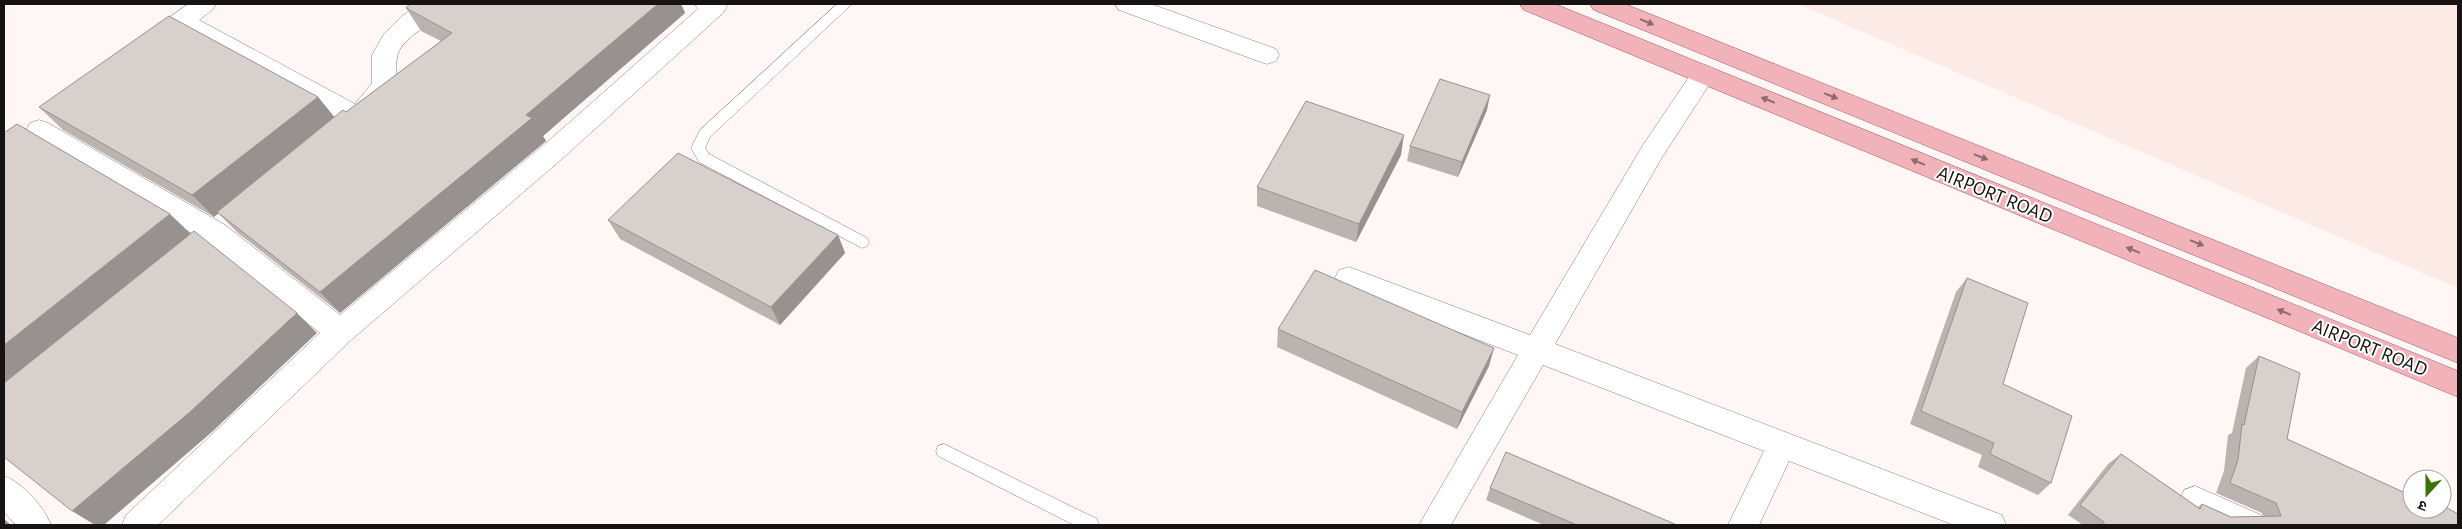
<svg xmlns="http://www.w3.org/2000/svg" width="2462" height="529" viewBox="0 0 2462 529" font-family="'Alegreya Sans','Noto Sans Devanagari',sans-serif">
  <rect width="100%" height="100%" fill="#fef7f5"/>
  <path fill="#fbeae5" d="M1798,4h660v284z"/>
  <g fill="none" stroke-linecap="round" stroke-linejoin="round">
    <g stroke="#877f7d" stroke-width="1">
      <path id="service" d="M837,4h15l-142,133 -5,11 4,6 158,84 2,4 -2,4 -5,2 -163,-86 -8,-14 9,-18z
        M944,444l153,75 2,6h-25l-136,-69 -2,-5 2,-5z"/>
    </g>
    <g stroke="#877f7d" stroke-width="1">
      <path id="minor" d="M188,4h28l-4,6 -13,10 156,84 17,-21v-28l12,-21 18,-18 17,-12h29c-10,17 -33,26 -46,42 -9,12 -4,24 -6,37 -1,10 -22,35 -29,41 -5,5 -12,3 -18,1l-167,-92c-13,10 -25,23 -42,18l-3,-6 3,-6z
        M695,4h30l2,3 -4,6 -160,145 -213,183 -192,184h-36l4,-10 194,-182 -115,-92 -175,-104 -4,-7 4,-7 9,-3 9,3 177,102 115,90 205,-171 153,-135z
        M1115,4h36l125,45 3,6 -3,6 -9,3 -9,-3 -139,-51z
        M1704,65l9,3 3,6 -55,85 -106,185 447,171 4,10h-52l-165,-64 -30,64h-31l36,-74 -221,-86 -92,160h-32l99,-170 -179,-69 -4,-8 4,-8 10,-3 181,68 113,-190 52,-77z
        M4,476c19,7 40,31 47,49h-35l-12,-13z
        M2195,486l66,29 4,10h-48l-33,-15 -4,-10 4,-10z"/>
    </g>
    <g stroke="#9f5961" stroke-width="1">
      <path id="primary" d="M1520,4h35l903,367v26l-934,-387z
        M1590,4h35l833,334v25l-864,-353z"/>
    </g>
    <use href="#service" fill="#fff" fill-rule="evenodd"/>
    <use href="#minor" fill="#fff" fill-rule="evenodd"/>
    <use href="#primary" fill="#f2b2ba" fill-rule="evenodd"/>
  </g>
  <path fill="#bab3af" d="M410,4h271l4,9 -142,123 3,5 -206,172 -102,-80 -20,-20 -4,4 -151,-87 -24,-23 279,-10 16,20 12,-5 95,-71 -20,-10 -15,-23z
    M1487,110l-29,67 -51,-16 3,-15z
    M1401,155l-45,87 -99,-36v-19z
    M608,220l230,15 7,18 -65,72 -160,-86z
    M1967,278l36,106 48,99 -13,12 -60,-28 4,-12 -72,-31 46,-132z
    M1278,329l211,37 -32,63 -180,-82z
    M2259,356l28,83 171,86h-375l-15,-10 40,-51 13,-10 77,53 4,-3 29,13 32,-1 -1,-3 -46,-20 8,-22 4,-36 4,-2 14,-65z
    M1490,488l187,37h-133l-58,-25z"/>
  <path fill="#97928f" d="M658,4h23l4,9 -142,123 3,5 -206,172 -20,-21 206,-177z
    M1490,95l-3,15 -29,67 4,-15z
    M318,97l18,22 -122,98 -22,-22z
    M1404,135l-3,20 -45,87 3,-18z
    M170,214l22,21 -188,151v-41z
    M838,235l7,18 -65,72 -9,-18z
    M297,313l20,20 -104,98 -109,94h-9l-23,-14z
    M1494,348l-5,18 -32,63 5,-17z
    M4,519l7,6h-7z"/>
  <path fill="#d8d0cc" stroke="#97928f" d="M410,4h248l-132,111 6,3 -212,174 -103,-80 126,-102 3,2 106,-79 -46,-25z
    M169,16l149,81 -126,98 -153,-88z
    M1440,79l50,16 -28,67 -52,-16z
    M1306,101l98,34 -45,89 -102,-37z
    M17,124l153,90 -166,131v-212z
    M678,153l160,82 -67,72 -163,-87z
    M194,231l103,82 -107,99 -118,99 -68,-54v-74z
    M1315,270l179,78 -32,64 -184,-83z
    M1967,278l61,25 -25,81 69,32 -21,67 -61,-29 4,-11 -73,-32z
    M2259,356l41,17 -13,66 125,57v13h30v-4l16,9v11h-354v-3l-24,-17 41,-51 79,55 2,-5 29,13 50,-1 -5,-13 -46,-20 8,-23 4,-36 2,1z
    M1506,452l171,73h-100l-87,-37z"/>
  <defs><path id="oneway-solid" d="M-6-.8H1V-3.2L6.5 0L1 3.2V.8H-6Z" transform="scale(1.25)"/></defs>
  <g fill="#8f6a6e">
    <use href="#oneway-solid" transform="translate(1647 22) rotate(22)"/>
    <use href="#oneway-solid" transform="translate(1831 96) rotate(22)"/>
    <use href="#oneway-solid" transform="translate(1768 100) rotate(-158)"/>
    <use href="#oneway-solid" transform="translate(1981 157) rotate(22)"/>
    <use href="#oneway-solid" transform="translate(1918 162) rotate(-158)"/>
    <use href="#oneway-solid" transform="translate(2197 243) rotate(22)"/>
    <use href="#oneway-solid" transform="translate(2133 250) rotate(-158)"/>
    <use href="#oneway-solid" transform="translate(2284 312) rotate(-158)"/>
  </g>
  <g text-anchor="middle" stroke-width="4" stroke-linejoin="round" paint-order="stroke">
    <g font-size="20" fill="#161312" stroke="#fff">
      <text transform="translate(1995 194) rotate(22)" y="7">AIRPORT ROAD</text>
      <text transform="translate(2370 347) rotate(22)" y="7">AIRPORT ROAD</text>
    </g>
  </g>
  <rect width="2462" height="529" fill="none" stroke="#161312" stroke-width="10"/>
  <g transform="translate(2427 494) rotate(201)"><circle r="24" fill="#ffffff" stroke="#a2a1a0"/>
  <path d="M0-4L9 19L0 12L-9 19Z" fill="#397409"/>
  <text y="-8" font-size="14" font-weight="bold" text-anchor="middle" fill="#161312">उ</text>
  </g>
</svg>
